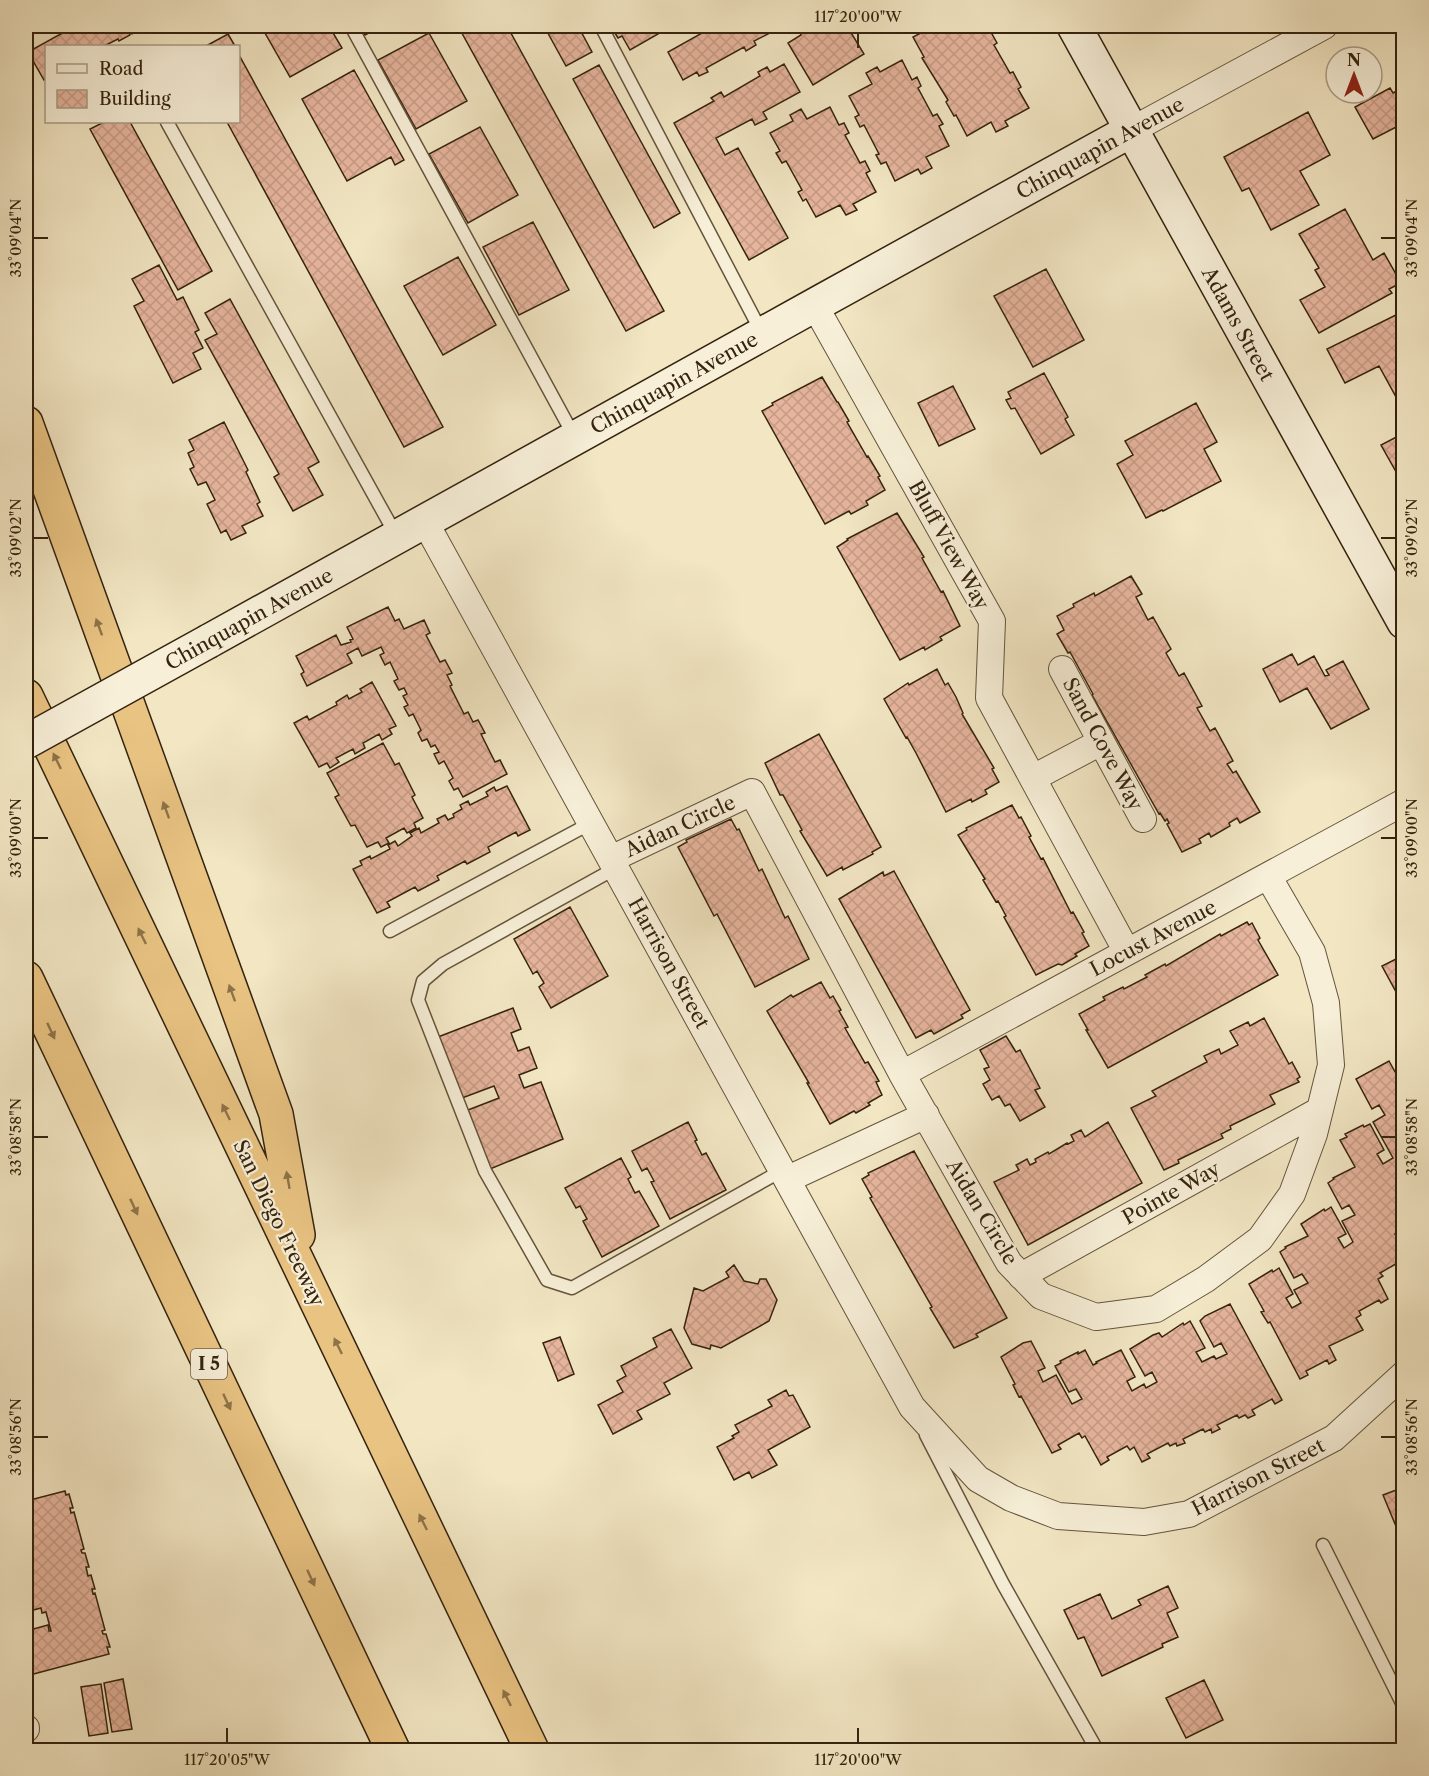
<svg xmlns="http://www.w3.org/2000/svg" width="1429" height="1776" viewBox="0 0 1429 1776" font-family="'Libre Caslon Text',serif">
  <defs>
    <pattern id="building-cross-hatch" width="8" height="8" patternUnits="userSpaceOnUse" patternTransform="scale(1.5)"><rect width="8" height="8" fill="#e6b59d"/><path d="M0 0l8 8M0 8l8-8" fill="none" stroke="#c69b86"/></pattern>
  </defs>
  <rect width="100%" height="100%" fill="#f2e6c3"/>
  <filter id="stains"><feTurbulence type="fractalNoise" baseFrequency=".00333" numOctaves="4"/><feColorMatrix values="0 0 0 0 .2 0 0 0 0 .09 0 0 0 0 .02 0 0 0 .5 -.17"/></filter>
  <radialGradient id="worn" r=".72"><stop offset=".6" stop-color="#630" stop-opacity="0"/><stop offset="1" stop-color="#630" stop-opacity=".3"/></radialGradient>
  <path fill="url(#building-cross-hatch)" stroke="#34230e" stroke-width="1.5" d="M75,26h69l1,1 -13,7 -3,-2 1,3 -11,6 -1,-2 -14,7h-58v32l-2,2 -16,-28z
    M261,26h68l13,22 -52,29z
    M359,26h23l-17,9z
    M458,26h49l157,285 -38,20z
    M544,26h34l14,26 -26,14z
    M616,26h37l5,8 -28,16 -8,-14 -4,2 -6,-10z
    M701,26h62l5,8 -14,7 2,4 -10,6 -2,-4 -38,21 2,4 -9,4 -2,-4 -14,8 -15,-28 36,-20z
    M801,26h46l17,28 -51,31 -25,-42 13,-8 -4,-7z
    M865,26h14l-11,6z
    M934,26h49l2,2 3,-1 9,16 -3,2 16,28 3,-1 8,15 -3,2 11,19 -24,13 3,5 -12,6 -5,-10 -24,14 -11,-21 -2,1 -8,-14 2,-2 -26,-42 2,-1 -11,-20z
    M429,33l38,68 -51,28 -38,-69z
    M228,34l7,12h-29z
    M238,53l205,374 -39,20 -177,-325h11z
    M902,60l10,20 5,-3 4,9 -3,2 15,28 4,-2 6,10 -4,2 10,20 -23,11 6,11 -11,6 -3,-5 -23,12 -9,-19 -5,2 -5,-9 3,-1 -15,-29 -4,2 -5,-10 4,-2 -10,-19 23,-12 -6,-11 11,-6 3,5z
    M1404,63v15l-7,-12z
    M784,64l16,28 -37,20 4,7 -12,6 -3,-6 -36,19 9,17 13,-7 50,90 -39,22 -75,-137 40,-22 -3,-3 10,-6 3,5 36,-21 -2,-4 9,-5 3,5z
    M599,65l81,148 -26,15 -81,-149z
    M354,70l50,90 -9,5 -4,-8 -44,24 -45,-82z
    M1404,87v44l-4,-6 -27,14 -18,-32 35,-19 3,5z
    M830,107l9,18 5,-2 5,10 -4,2 15,28 5,-2 5,10 -4,2 10,19 -23,12 4,6 -11,5 -6,-10 -24,12 -10,-18 -3,2 -5,-9 4,-2 -16,-29 -4,2 -6,-10 4,-2 -10,-18 23,-12 -3,-6 11,-6 6,10z
    M1308,112l22,43 -30,16 19,34 -48,25 -22,-42 -7,3 -18,-34z
    M104,122h26l82,149 -34,19 -88,-161z
    M480,127l38,68 -50,28 -39,-69z
    M1345,209l28,51 11,-7 17,30 -12,6 3,4 -73,40 -19,-33 25,-13 -10,-17 4,-2 -20,-34z
    M533,222l36,68 -50,25 -36,-68z
    M458,257l38,68 -53,30 -39,-69z
    M159,265l18,35 6,-3 16,33 -4,2 8,16 -10,5 8,16 -28,14 -39,-77 10,-5 -12,-22z
    M1046,269l38,71 -51,27 -39,-71z
    M230,299l89,163 -11,6 15,27 -30,16 -19,-34 5,-3 -74,-134 12,-6 -12,-21z
    M1404,311v94l-3,1 -22,-40 -34,17 -18,-34z
    M1044,373l24,44 -3,2 9,16 -33,19 -26,-46 -4,1 -5,-9 5,-2 -3,-6z
    M822,377l15,25h1l11,19 -2,1 20,35 1,-1 12,20 -2,1 7,13 -19,11 2,4 -17,9 -2,-3 -24,13 -63,-113 11,-6 -1,-2z
    M953,386l22,43 -36,17 -21,-43z
    M1196,403l21,39 -13,7 17,32 -58,30 -1,-1 -16,8 -29,-54 16,-9 -8,-14z
    M224,422l24,48 -2,2 14,30 -3,2 6,12 -21,10 4,7 -15,7 -5,-10 -5,3 -14,-29 8,-4 -9,-18 -8,3 -8,-16 4,-2 -6,-14 6,-3 -5,-10z
    M1404,433v42l-5,2 -18,-32z
    M897,513l27,44 -2,1 19,34 2,-1 17,35 -20,11 2,3 -17,10 -1,-3 -24,13 -63,-113 11,-7 -1,-1z
    M1131,576l11,18 -6,3 12,23 5,-3 18,32 -5,4 13,23 5,-3 18,33 -5,2 13,23 5,-3 18,33 -6,3 6,9 3,-2 24,41 -20,11 -3,-5 -8,5 1,3 -19,11 -2,-4 -10,6 2,4 -19,9 -15,-28 2,-1 -2,-4 -2,2 -5,-8 -1,1 -67,-119 1,-1 -23,-42 -2,1 -11,-19 7,-4 -7,-14 17,-9 -1,-3 21,-11 1,3z
    M388,607l7,14 4,-2 5,10 20,-9 6,13 -4,2 14,27 5,-2 7,13 -5,2 5,10 -2,1 14,28 4,-2 5,10 5,-2 7,13 -4,1 14,28 5,-2 7,14 -44,23 -5,-9 -4,2 -5,-9 4,-3 -9,-17 -5,3 -5,-10 5,-2 -4,-7 -4,2 -4,-8 -5,2 -4,-8 3,-3 -8,-16 -4,2 -5,-9 4,-2 -5,-9 4,-2 -3,-6 -5,2 -5,-9 4,-2 -8,-17 -5,3 -5,-10 4,-2 -3,-6 -19,9 -4,-8 -11,6 5,9 -45,23 -6,-12 3,-2 -8,-16 40,-21 5,10 10,-3 -1,-2 3,-1 -6,-12z
    M1292,654l6,11 16,-9 11,20 4,-1 -3,-5 17,-9 26,48 -38,20 -24,-41 -27,14 -17,-33z
    M937,669l8,16 3,-2 8,14 7,16 -1,1 32,54 -2,1 7,13 -14,8 2,4 -15,8 -1,-3 -25,13 -30,-59 -9,-16 -1,1 -22,-39 24,-16 1,2z
    M372,682l24,44 -7,3 3,5 -10,6 -3,-6 -16,9 2,5 -10,6 -2,-5 -17,9 3,4 -9,6 -3,-5 -8,4 -25,-44 13,-7 2,4 28,-15 -1,-3 11,-7 2,4 13,-7 -2,-3z
    M819,734l62,113 -9,5 1,2 -30,16 -1,-3 -15,9 -27,-45 2,-1 -19,-35h-3l-15,-32z
    M383,743l12,22 4,-2 16,32 -3,2 11,21 -9,5 2,5 -9,5 -3,-5 -18,10 3,5 -8,4 -3,-5 -11,5 -12,-22 -4,1 -16,-29 4,-2 -12,-22z
    M507,786l23,44 -12,6 -2,-4 -28,15 2,5 -23,12 -2,-3 -28,15 2,4 -21,11 -3,-4 -28,15 3,5 -13,6 -24,-44 9,-4 -2,-4 10,-5 1,3 19,-10 -2,-4 7,-4 3,5 14,-10 -2,-3 9,-5 2,5 18,-10 -2,-4 8,-4 3,5 6,-3 -1,-3 9,-5 -2,-4 8,-4 2,4 18,-9 -2,-4 8,-5 2,4z
    M1012,805l7,13 2,-1 10,19 -2,1 12,22 2,-1 28,55 2,-1 11,20 -2,1 7,13 -14,8 2,2 -15,9 -4,-1 -22,11 -32,-58 2,-1 -8,-15 -2,1 -13,-22 2,-1 -27,-44 9,-5 -1,-2z
    M731,819l6,11 2,-1 20,42 3,-2 23,49 3,-2 21,43 -54,28 -38,-73 -3,2 -36,-69 9,-5 -1,-2z
    M894,871l76,139 -9,5 2,3 -29,16 -3,-4 -15,8 -77,-139 44,-27 1,4z
    M570,907l38,69 -57,32 -12,-21 5,-4 -7,-12 -4,3 -19,-35z
    M1247,922l2,3 3,-2 8,15 -2,2 20,35 -170,93 -22,-38h2l-9,-16 26,-14 -2,-3 20,-10 1,2 23,-12 -2,-2 20,-11 1,2 54,-32 1,2z
    M1404,955v45l-3,1 -19,-35z
    M821,982l9,16 3,-2 8,14 -2,1 9,16 -3,1 20,35 3,-1 11,19 -3,1 6,13 -14,8 2,2 -14,8 -2,-2 -24,13 -23,-41h2l-42,-72 24,-16 2,2z
    M513,1008l8,21 -10,4 7,18 11,-4 8,21 -18,7 5,13 17,-6 22,57 -73,30 -22,-59 31,-12 -5,-12 -32,12 -24,-61z
    M1264,1018l25,46 3,-2 8,15 -3,2 2,3 -29,13 5,9 -45,22 1,3 -10,5 2,4 -45,22 1,3 -15,7 -33,-62 25,-12 -4,-5 55,-29 -3,-6 15,-7 2,5 17,-9 -8,-14 18,-9 2,4z
    M1006,1036l10,16 4,-2 20,38 -5,2 10,17 -25,14 -10,-17 -5,2 -6,-10 -7,4 -9,-16 7,-4 -6,-11 5,-2 -9,-17z
    M1389,1061l14,25 -3,2 4,4v132l-6,3 2,4 -5,3 9,16v14l-3,-3 -21,12 3,3 -5,3 10,20 -7,4 -2,-3 -20,11 2,4 -5,3 7,12 -34,16 7,14 -7,4 -2,-4 -21,11 2,4 -8,4 -30,-57 -2,1 -7,-11 3,-1 -15,-27 23,-14 1,2 6,-4 14,26 -7,4 6,10 9,-5 -7,-13 14,-7 -6,-9 -8,4 -14,-26 6,-4 -1,-1 23,-11 -7,-12 23,-15 1,2 6,-4 15,27 -8,4 6,10 9,-6 -11,-21 13,-6 -6,-10 -7,4 -14,-26 6,-4 -1,-1 22,-11 -15,-27 7,-3 -2,-3 18,-9 1,2 6,-3 14,26 -7,4 6,10 10,-6 -20,-36 12,-7 -6,-10 -7,4 -16,-30z
    M688,1122l9,18 -2,1 7,14 4,-2 20,37 -56,29 -19,-37 3,-1 -7,-13 -5,3 -10,-20z
    M1108,1122l34,61 -114,62 -34,-63 25,-12 -3,-5 11,-6 3,6 6,-3 -1,-3 13,-7 1,2 18,-11 1,1 6,-3 -3,-6 10,-5 4,7z
    M914,1151l93,167 -31,16 2,3 -24,11 -24,-40 2,-1 -62,-109 2,-1 -10,-18 7,-4 -1,-2z
    M621,1158l10,19 -3,2 7,14 4,-2 20,35 -57,31 -19,-36 4,-2 -7,-13 -4,2 -11,-20z
    M734,1265l10,16 14,3 2,-5h6l11,21 -8,21 -48,27 -10,-3 -1,4 -18,-5 -8,-16 10,-40 9,3 26,-14 -3,-5z
    M1230,1304l52,96 -7,4 -3,-5 -20,11 3,5 -7,3 -3,-3 -6,3 -2,-3 -20,10 3,4 -8,4 -1,-4 -6,3 -2,-3 -20,10 2,4 -8,3 -1,-3 -6,3 -2,-3 -21,11 3,4 -8,4 -8,-15 -4,3 -3,-4 -20,11 2,3 -8,5 -16,-29 -3,2 -3,-5 -21,12 3,4 -9,4 -31,-57 -2,1 -6,-12 2,-1 -14,-27 22,-14 8,-2 14,27 -7,3 5,11 13,-7 16,29 10,-5 -6,-10 -7,3 -14,-26 6,-3 -1,-2 18,-9v2l7,-4 8,15 4,-2 -1,-1 25,-12 14,27 -8,4 5,10 12,-7 2,4 11,-6 -5,-10 -7,4 -15,-27 23,-14 6,-2 3,4 21,-14 1,2 6,-4 15,27 -9,4 6,10 12,-6 2,3 11,-5 -6,-11 -7,4 -14,-26 5,-5z
    M671,1329l21,39 -28,15 6,11 -33,17 5,8 -29,15 -15,-29 25,-13 -6,-11 9,-5 -5,-10 36,-19 -4,-9z
    M560,1337l14,37 -16,7 -15,-38z
    M786,1390l3,6 4,-1 17,32 -42,23 9,15 -25,13 -3,-6 -15,8 -17,-33 17,-9 -2,-2 7,-4 -4,-7 37,-19 -4,-6z
    M1404,1487v47l-4,2 -17,-41z
    M65,1491l1,4 3,-1 4,14h-3l1,5 3,-1 10,37 -3,1 1,3h3l4,14h-3l2,9 3,-1 4,14h-3l1,5 2,-1 10,37 -3,1 1,3h3l4,13h-3l2,7 -83,22v-45l22,-6 1,6h2l-5,-19 -4,1 -1,-5 -15,4v-48l3,-1 -1,-6h3l-5,-21v-35z
    M1168,1586l10,22 -11,5 11,24 -16,7 1,3 -61,29 -18,-39 -6,2 -14,-29 36,-16 12,25 29,-14 -3,-5z
    M123,1679l9,50 -20,3 -8,-49z
    M1204,1680l19,40 -37,18 -20,-40z
    M101,1684l7,49 -19,3 -8,-49z"/>
  <g fill="none" stroke-linecap="round" stroke-linejoin="round">
    <g stroke="#64543b" stroke-width="15">
      <path id="lane" d="M351,26l223,410
        M601,26l161,307
        M167,122l229,413
        M616,868l-173,96 -20,17 -5,19 67,171 62,109 25,8 211,-118
        M390,931l201,-108
        M926,1435l77,149 94,166
        M1323,1545l81,162"/>
    </g>
    <g stroke="#64543b" stroke-width="28">
      <path id="street" d="M1130,131l194,-105
        M815,306l177,315 -3,77 138,254
        M424,520l488,887 66,72 33,19 47,18 86,6 45,-8 145,-76 70,-64
        M1062,669l81,150
        M1033,778l68,-36
        M611,859l141,-67 150,282 107,189 32,33 55,21 60,-8 50,-30 54,-40 32,-45 22,-60 17,-69 -5,-62 -14,-51 -44,-76
        M902,1074l502,-272
        M788,1179l138,-64
        M1021,1276l299,-166
        M26,1728v1"/>
    </g>
    <g stroke="#34230e" stroke-width="36">
      <path id="secondary" d="M1074,26l330,596
        M209,641c306,-172 614,-340 921,-510"/>
    </g>
    <g stroke="#34230e" stroke-width="36">
      <path id="highway" d="M26,423l250,691 22,121
        M26,696l506,1054
        M26,978l367,772"/>
    </g>
    <use href="#lane" stroke="#f7efd8" stroke-width="12"/>
    <use href="#street" stroke="#f7efd8" stroke-width="26"/>
    <use href="#secondary" stroke="#f7efd8" stroke-width="33"/>
    <use href="#highway" stroke="#e9c382" stroke-width="33"/>
    <g stroke="#34230e" stroke-width="36" stroke-linecap="butt">
      <path id="secondary-bridge" d="M26,742l183,-101"/>
    </g>
    <use href="#secondary-bridge" stroke="#f7efd8" stroke-width="33"/>
  </g>
  <defs><path id="oneway-solid" d="M-6-.8H1V-3.2L6.5 0L1 3.2V.8H-6Z" transform="scale(1.5)"/></defs>
  <g fill="#8e7348">
    <use href="#oneway-solid" transform="translate(99 627) rotate(-110)"/>
    <use href="#oneway-solid" transform="translate(57 761) rotate(-116)"/>
    <use href="#oneway-solid" transform="translate(166 810) rotate(-110)"/>
    <use href="#oneway-solid" transform="translate(142 936) rotate(-116)"/>
    <use href="#oneway-solid" transform="translate(232 993) rotate(-110)"/>
    <use href="#oneway-solid" transform="translate(51 1031) rotate(65)"/>
    <use href="#oneway-solid" transform="translate(226 1112) rotate(-116)"/>
    <use href="#oneway-solid" transform="translate(288 1180) rotate(-100)"/>
    <use href="#oneway-solid" transform="translate(134 1207) rotate(65)"/>
    <use href="#oneway-solid" transform="translate(338 1346) rotate(-116)"/>
    <use href="#oneway-solid" transform="translate(227 1402) rotate(65)"/>
    <use href="#oneway-solid" transform="translate(423 1522) rotate(-116)"/>
    <use href="#oneway-solid" transform="translate(311 1578) rotate(65)"/>
    <use href="#oneway-solid" transform="translate(507 1698) rotate(-116)"/>
  </g>
  <path fill="none" stroke="#34230e" stroke-width="2" d="M858,33v15M33,238h15M1381,238h15M33,538h15M1381,538h15M33,838h15M1381,838h15M33,1137h15M1381,1137h15M33,1437h15M1381,1437h15M227,1728v15M858,1728v15"/>
  <g text-anchor="middle" stroke-width="4.5" stroke-linejoin="round" paint-order="stroke">
    <rect fill="#f7efd8" stroke="#6e604b" stroke-width="1.5" x="191" y="1349" width="36" height="30" rx="4.5"/>
    <g font-size="18" font-weight="bold" fill="#34230e">
      <text x="209" y="1370">I 5</text>
    </g>
    <g font-size="20" fill="#34230e" stroke="#f7efd8">
      <text transform="translate(1100 148) rotate(-29)" y="7">Chinquapin Avenue</text>
      <text transform="translate(1238 324) rotate(61)" y="7">Adams Street</text>
      <text transform="translate(674 383) rotate(-29)" y="7">Chinquapin Avenue</text>
      <text transform="translate(949 545) rotate(61)" y="7">Bluff View Way</text>
      <text transform="translate(249 619) rotate(-29)" y="7">Chinquapin Avenue</text>
      <text transform="translate(1103 744) rotate(62)" y="7">Sand Cove Way</text>
      <text transform="translate(680 826) rotate(-25)" y="7">Aidan Circle</text>
      <text transform="translate(1153 938) rotate(-28)" y="7">Locust Avenue</text>
      <text transform="translate(669 963) rotate(61)" y="7">Harrison Street</text>
      <text transform="translate(1171 1193) rotate(-29)" y="7">Pointe Way</text>
      <text transform="translate(982 1212) rotate(59)" y="7">Aidan Circle</text>
      <text transform="translate(279 1223) rotate(64)" y="7">San Diego Freeway</text>
      <text transform="translate(1258 1477) rotate(-27)" y="7">Harrison Street</text>
    </g>
  </g>
  <rect width="1429" height="1776" fill="none" stroke="#f2e6c3" stroke-width="66"/>
  <rect x="45" y="45" width="195" height="78" fill="#f7efd8" stroke="#a99d87" stroke-width="1.5"/>
  <rect x="57" y="64" width="30" height="9" fill="#f7efd8" stroke="#a99d87" stroke-width="1.5"/>
  <text x="99" y="75" font-size="18" fill="#34230e">Road</text>
  <rect x="57" y="90" width="30" height="18" fill="url(#building-cross-hatch)" stroke="#a99d87" stroke-width="1.5"/>
  <text x="99" y="105" font-size="18" fill="#34230e">Building</text>
  <g transform="translate(1354 75)"><circle r="28" fill="#f7efd8" stroke="#a99d87" stroke-width="1.5"/>
  <path d="M0-4.5L10 22L0 15L-10 22Z" fill="#8f2418"/>
  <text y="-9" font-size="16" font-weight="bold" text-anchor="middle" fill="#34230e">N</text>
  </g>
  <rect x="33" y="33" width="1363" height="1710" fill="none" stroke="#34230e" stroke-width="2"/>
  <g font-size="15" text-anchor="middle" fill="#34230e">
    <text x="858" y="22">117°20'00"W</text>
    <text transform="translate(16 238) rotate(-90)" y="5">33°09'04"N</text>
    <text transform="translate(1412 238) rotate(-90)" y="5">33°09'04"N</text>
    <text transform="translate(16 538) rotate(-90)" y="5">33°09'02"N</text>
    <text transform="translate(1412 538) rotate(-90)" y="5">33°09'02"N</text>
    <text transform="translate(16 838) rotate(-90)" y="5">33°09'00"N</text>
    <text transform="translate(1412 838) rotate(-90)" y="5">33°09'00"N</text>
    <text transform="translate(16 1137) rotate(-90)" y="5">33°08'58"N</text>
    <text transform="translate(1412 1137) rotate(-90)" y="5">33°08'58"N</text>
    <text transform="translate(16 1437) rotate(-90)" y="5">33°08'56"N</text>
    <text transform="translate(1412 1437) rotate(-90)" y="5">33°08'56"N</text>
    <text x="227" y="1765">117°20'05"W</text>
    <text x="858" y="1765">117°20'00"W</text>
  </g>
  <rect width="100%" height="100%" filter="url(#stains)"/>
  <rect width="100%" height="100%" fill="url(#worn)"/>
</svg>
